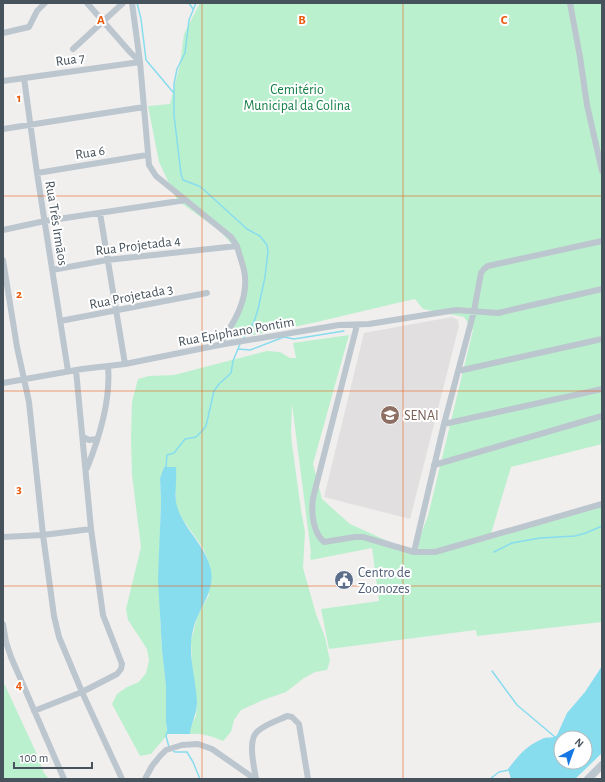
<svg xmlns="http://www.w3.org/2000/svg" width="605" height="782" viewBox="0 0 605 782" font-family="'Alegreya Sans',sans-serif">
  <rect width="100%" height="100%" fill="#f1eeee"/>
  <path fill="#e2dfe0" d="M452,317l6,3 1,6 -49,193 -86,-22 40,-164z"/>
  <path fill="#bbf0ce" d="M200,3h402v441l-91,23 -21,70 112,-34v119l-125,14 -1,-6 -147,19 -8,-40 58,-8 -7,-53 -61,12 -1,-6 1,-1 -19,-149 -1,28 1,12 9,66 4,22 -2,36 13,46 9,23 5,24 -3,9 -12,2 -11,6 -18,14 -23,8 -22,10 -7,10 -3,12 -8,9c-12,-5 -21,-8 -33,-7l1,-8 5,-10 1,-13 -5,-37 -1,-25 6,-24 12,-22 -1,-35 -5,-12 -22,-31 -5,-12v-13l-12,-25 -4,11 1,24 -1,24v89l2,35 4,37v36l2,11 -17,20 -11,2 -28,-52 5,-10 10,-7 12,-5 7,-9 3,-12 -2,-12 -19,-29 -2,-11 15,-62 -9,-72 -1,-37 1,-36 6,-23 11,-3 25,-1 93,-24 13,1 10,6h6l-3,-15 56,-8 -36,129 9,35 28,25 51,23 17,4 1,-12 9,-23 45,-186 -9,-13 -41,-8 -8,-10c-66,15 -133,33 -200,42l15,-9 16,-50 -11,-34 -15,-17 -43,-31 -18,-38 -11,-56 22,-2 10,-40 4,-30z
    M3,681l32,69 9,23 5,6h-46z"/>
  <path fill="#87dcee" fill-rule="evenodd" d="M164,467h12c1,11 -2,30 1,39 7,24 28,38 34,64 4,23 -13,38 -18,60 -6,24 3,48 4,72 0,12 -6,21 -7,32h-22l-2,-11v-36l-4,-37 -4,-71 3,-77 -1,-24z
    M602,666v87l-27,26h-64l-3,-10c10,-13 18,-23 34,-30 5,-3 11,0 15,-4l10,-22 18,-21zM561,738h24v24h-24z"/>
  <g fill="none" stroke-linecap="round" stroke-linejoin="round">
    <path stroke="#87dcee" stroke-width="1.5" d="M137,3l4,16 5,41 27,32
      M189,3l4,6
      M196,3l-7,17 -4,33 -8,16 -3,15v31l7,59 2,6 16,6 3,2 45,41 13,7 7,9 1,6 -3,26 -7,32 -4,13 -11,17
      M238,349l12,1 34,-13 10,2 50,-8
      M166,467l1,-12 7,-2 11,-14 11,-2 6,-6 4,-5 8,-35 5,-7 12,-11 2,-12 7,-17
      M494,552l18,-9 28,-5 35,-2 11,-3 16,-7
      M492,671l25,34 38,32
      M168,730l-2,6 3,11
      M172,750l3,2h12l6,10 7,17
      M490,779l9,-7 10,-2"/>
    <path stroke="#bcc6ce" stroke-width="6" d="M87,3l43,49 10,10
      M570,3l10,54 7,48 15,66
      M3,33l26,-6 8,-16 8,-8
      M73,49l50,-46
      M24,78l13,95 31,198
      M3,81l137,-19
      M3,129l141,-22
      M37,173l110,-18
      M100,213l25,151
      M3,230l42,-9 141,-21
      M3,260l14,87 12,55 14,133 11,81 5,21 23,55 40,87
      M52,270l55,-10 130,-14 -6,-9 -75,-61 -7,-11 -9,-103 -8,-59
      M60,321l147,-28
      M357,325l-44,173c-2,14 0,35 11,44l31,-5h8l51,15h21l167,-48
      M219,345c15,-22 31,-47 25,-75 -2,-8 -5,-16 -7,-24
      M458,371l144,-32
      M3,383l79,-14 43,-5 94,-19 120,-20 30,-1 87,-14 42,3 104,-24
      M444,424l158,-35
      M83,437l6,3 8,-1
      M434,465l168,-49
      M87,468c13,-32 24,-68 21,-102
      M3,537l40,-2 48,-6
      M414,552l30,-128 30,-113 7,-38 3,-4 4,-3 114,-25
      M3,624l3,18 5,15 53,122
      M34,711l48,-19 35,-18 4,-5 1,-5 -19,-49 -12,-86 -15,-159
      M145,779l7,-13 8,-10 6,-6 16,-5 16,-1 14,5 43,30
      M256,779c-2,-13 -9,-40 2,-48 8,-7 19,-10 29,-15l5,1 7,7 9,55"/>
    <path stroke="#bcc6ce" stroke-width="8" d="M588,779l14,-14"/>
  </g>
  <path fill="none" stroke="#e8590c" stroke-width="1" stroke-opacity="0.55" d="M202,3v776M403,3v776M3,196h599M3,391h599M3,586h599"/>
  <defs>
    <g id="school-disc" transform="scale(1)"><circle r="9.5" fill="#8d6e63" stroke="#fff"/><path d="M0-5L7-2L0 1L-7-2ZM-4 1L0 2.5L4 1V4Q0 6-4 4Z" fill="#fff"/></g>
    <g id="civic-disc" transform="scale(1)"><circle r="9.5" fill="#5c6f8a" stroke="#fff"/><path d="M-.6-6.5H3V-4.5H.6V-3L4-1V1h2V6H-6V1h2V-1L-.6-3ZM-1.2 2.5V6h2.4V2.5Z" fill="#fff"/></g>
  </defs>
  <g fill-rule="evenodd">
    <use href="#school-disc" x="390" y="415"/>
    <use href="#civic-disc" x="344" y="580"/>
  </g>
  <g text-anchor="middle" stroke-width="4" stroke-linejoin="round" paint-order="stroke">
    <g font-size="14" fill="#46525c" stroke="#fff">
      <text transform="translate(70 59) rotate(-8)" y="5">Rua 7</text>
      <text transform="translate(90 152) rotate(-9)" y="5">Rua 6</text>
      <text transform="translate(57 223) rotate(81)" y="5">Rua Três Irmãos</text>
      <text transform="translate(138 245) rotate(-7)" y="5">Rua Projetada 4</text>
      <text transform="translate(131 296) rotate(-11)" y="5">Rua Projetada 3</text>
      <text transform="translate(236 331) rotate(-10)" y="5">Rua Epiphano Pontim</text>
    </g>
    <g font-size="14" fill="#157f46" stroke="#fff">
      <text x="297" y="94">Cemitério<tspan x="297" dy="16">Municipal da Colina</tspan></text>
    </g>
    <g font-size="14" fill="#785e54" stroke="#fff" text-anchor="start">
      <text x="404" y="420">SENAI</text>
    </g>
    <g font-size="14" fill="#4e5e75" stroke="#fff" text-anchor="start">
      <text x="358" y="577">Centro de<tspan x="358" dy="16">Zoonozes</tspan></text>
    </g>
  </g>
  <g font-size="13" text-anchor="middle" font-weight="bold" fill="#e8590c" stroke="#fff" stroke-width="4" stroke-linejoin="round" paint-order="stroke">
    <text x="101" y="24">A</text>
    <text x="302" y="24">B</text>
    <text x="504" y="24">C</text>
    <text x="19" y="102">1</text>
    <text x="19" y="298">2</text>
    <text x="19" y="493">3</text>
    <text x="19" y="689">4</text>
  </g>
  <rect width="605" height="782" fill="none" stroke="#46525c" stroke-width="8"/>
  <g transform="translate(573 750) rotate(41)"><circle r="19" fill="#ffffff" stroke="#b5babe"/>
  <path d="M0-3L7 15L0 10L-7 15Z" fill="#1577e4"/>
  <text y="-6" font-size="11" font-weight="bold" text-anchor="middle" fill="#46525c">N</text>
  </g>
  <path d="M14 762v6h78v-6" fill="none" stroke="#46525c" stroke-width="2"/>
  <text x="20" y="762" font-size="12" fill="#46525c" stroke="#ffffff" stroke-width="3" paint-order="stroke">100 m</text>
</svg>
